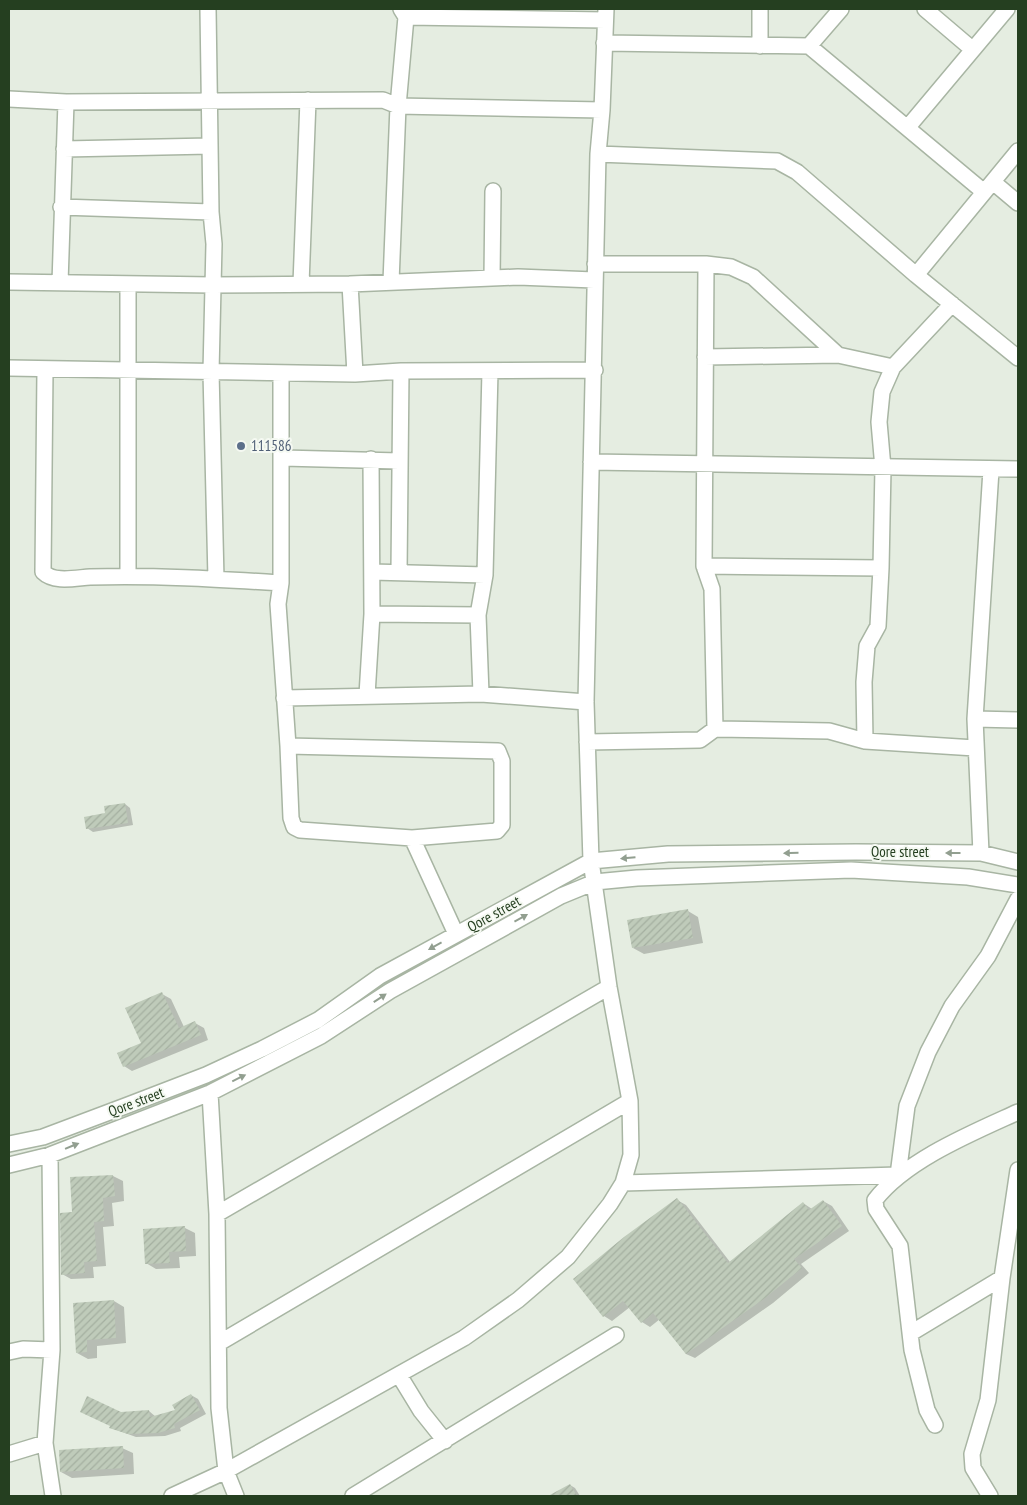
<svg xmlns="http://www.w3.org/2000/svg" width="1027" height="1505" viewBox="0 0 1027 1505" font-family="'PT Sans Narrow',sans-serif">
  <defs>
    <pattern id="building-hatch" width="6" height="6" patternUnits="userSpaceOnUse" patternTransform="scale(1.25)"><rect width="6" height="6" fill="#bfcbba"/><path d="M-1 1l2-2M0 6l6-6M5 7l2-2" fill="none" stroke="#a4afa0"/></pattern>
  </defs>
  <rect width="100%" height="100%" fill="#e5ede1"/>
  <path fill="#0003" d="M125,804l5,4 3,17 -40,7 -6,-4 19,-14z
    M688,911l10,6 5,26 -59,11 -11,-6z
    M162,994l9,5 13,28 11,-4 9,5 4,12 -76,31 -8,-5 19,-22z
    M113,1176l10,5 1,20 -12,2 2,23 -11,1 3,39 -13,1 1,11 -23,1 -9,-5 11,-61 -2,-35z
    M677,1200l9,5 44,57 73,-59 9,6 11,-8 9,5 17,25 -48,33 8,9 -36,30 -78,55 -9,-4 -26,-35 -10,8 -8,-5 -12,-15 -18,14 -8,-5z
    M185,1228l10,5 1,23 -17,1 1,11 -24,1 -10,-6z
    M114,1301l10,6 2,36 -29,3v12l-9,1 -11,-6z
    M191,1395l7,4 8,15 -26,14 1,3 -16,5 -29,1 -25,-9 10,-15 28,-2 7,6 21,-6z
    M122,1448l11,5 1,21 -62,4 -11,-6z
    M570,1485l5,3 5,8h-28z"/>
  <path fill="url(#building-hatch)" d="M125,803l3,20 -42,6 -2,-12 21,-4 -1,-7z
    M688,909l5,29 -61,10 -5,-28z
    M162,992l17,36 16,-7 6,14 -78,32 -6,-14 24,-10 -16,-35z
    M113,1175l2,21 -12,2 1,23 -10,1 3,39 -13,1 1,11 -24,2 -1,-62 12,-1 -2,-35z
    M677,1198l51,65 75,-61 6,8 14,-10 19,26 -48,33 8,9 -37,30 -79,56 -33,-41 -12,10 -18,-22 -20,16 -30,-38 51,-42z
    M185,1226l1,25 -17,1 1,11 -25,1 -2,-35z
    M114,1300l2,38 -29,2v12l-11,1 -3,-50z
    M191,1394l9,16 -26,14 1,4 -17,5 -30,1 -19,-6 1,-2 -30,-14 7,-16 34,16 28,-2 1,7 25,-7 -3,-5z
    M123,1446l1,22 -64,4 -1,-22z
    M570,1484l7,12h-29z"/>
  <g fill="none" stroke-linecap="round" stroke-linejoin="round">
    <g stroke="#a8b5a3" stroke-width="18">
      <path id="minor" d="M208,9l3,203 3,32 -3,128 5,207
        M760,9v37
        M925,9l47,40
        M406,17l199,3
        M604,43l205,3 175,146
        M809,46l32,-37
        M9,99l57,3 317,-2 15,6 204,4
        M908,127l99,-118
        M64,149l146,-3
        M598,154l179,7 20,11 119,103 102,83
        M993,182l25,21
        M61,207l150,5
        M595,264h111l25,3 22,10 85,78
        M706,264l-2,302 8,23 3,140
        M916,275l102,-124
        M492,278l1,-87
        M9,282l203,3 138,-1 168,-7 76,3
        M391,282l7,-176 8,-89 -5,-8
        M60,283l6,-181
        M301,284l7,-184
        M350,284l5,90
        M128,285v291
        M705,357l133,-2 55,12
        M9,368l346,6 46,-3 194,-1
        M45,370l-2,202c11,11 32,6 47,5 64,-2 127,2 191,6
        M281,374v209l-3,21 10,142 3,72 3,9 6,3 112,8 85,-7 5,-6v-64l-4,-10 -210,-5
        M283,458l116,3
        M591,462l427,7
        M704,566l177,2
        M372,572l113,3
        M399,572l2,-201
        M372,614l106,1
        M481,694l-3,-79 7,-40 5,-204
        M367,695l5,-81 -1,-155
        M284,698l197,-4 105,8
        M975,719l43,1
        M865,741l-1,-59 3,-36 11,-20 3,-58 2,-100 -4,-46 3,-30 11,-25 59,-63
        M587,742l113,-2 15,-11 114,2 36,10 110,7
        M412,838l44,96
        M981,853l-6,-134 16,-249
        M210,1093l7,121 2,194 7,63 10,25
        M9,1144l34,-7 85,-32 78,-30 56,-26 56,-29 62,-44 211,-115 77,-7 188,-2 125,1 37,9
        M50,1155l2,195 -7,93 8,53
        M9,1165l41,-10 160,-62 111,-57 69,-45 74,-41 97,-54 34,-14 42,-4 214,-8 117,7 50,8
        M898,1175l9,-69 21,-54 24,-46 36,-50 30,-57
        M623,1183l275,-8
        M217,1214l392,-227
        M911,1333l91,-55
        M219,1343l411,-242
        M9,1352l14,-3 29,1
        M399,1375l22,36 24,30
        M935,1425l-8,-15 -15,-60 -12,-104 -24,-37 -1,-9c31,-40 97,-67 143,-88
        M9,1454l36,-11
        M172,1496l54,-25 238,-133 54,-38 50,-43 42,-53 13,-21 8,-28 -1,-54 -21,-114 -18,-126 -5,-159 12,-548 4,-44 4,-101
        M353,1496l263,-161
        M990,1496l-17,-28 -1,-14 16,-54 14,-122 16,-108"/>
    </g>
    <use href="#minor" stroke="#fff" stroke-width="15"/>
  </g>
  <defs><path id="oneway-solid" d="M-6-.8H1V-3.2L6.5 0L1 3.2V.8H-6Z" transform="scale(1.25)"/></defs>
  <g fill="#929f90">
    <use href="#oneway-solid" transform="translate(791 853) rotate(179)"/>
    <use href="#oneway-solid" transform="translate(953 853) rotate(-180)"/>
    <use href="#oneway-solid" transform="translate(628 858) rotate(175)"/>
    <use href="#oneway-solid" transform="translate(521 918) rotate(-29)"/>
    <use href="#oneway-solid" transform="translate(435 946) rotate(151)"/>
    <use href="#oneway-solid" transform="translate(380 998) rotate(-33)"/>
    <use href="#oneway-solid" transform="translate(239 1078) rotate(-26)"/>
    <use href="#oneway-solid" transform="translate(72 1146) rotate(-22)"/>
  </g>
  <circle fill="#5c6f8a" stroke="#f5f9f2" stroke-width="2" cx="241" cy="446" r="5"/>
  <g text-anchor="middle" stroke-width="4" stroke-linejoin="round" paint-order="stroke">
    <g font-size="15" fill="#4e5e75" stroke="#f5f9f2" text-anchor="start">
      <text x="251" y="451">111586</text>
    </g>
    <g font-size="15" fill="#253f20" stroke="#f5f9f2">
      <text x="900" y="857">Qore street</text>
      <text transform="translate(494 914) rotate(-29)" y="5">Qore street</text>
      <text transform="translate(136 1102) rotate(-21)" y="5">Qore street</text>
    </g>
  </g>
  <rect width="1027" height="1505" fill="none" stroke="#253f20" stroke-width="20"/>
</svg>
